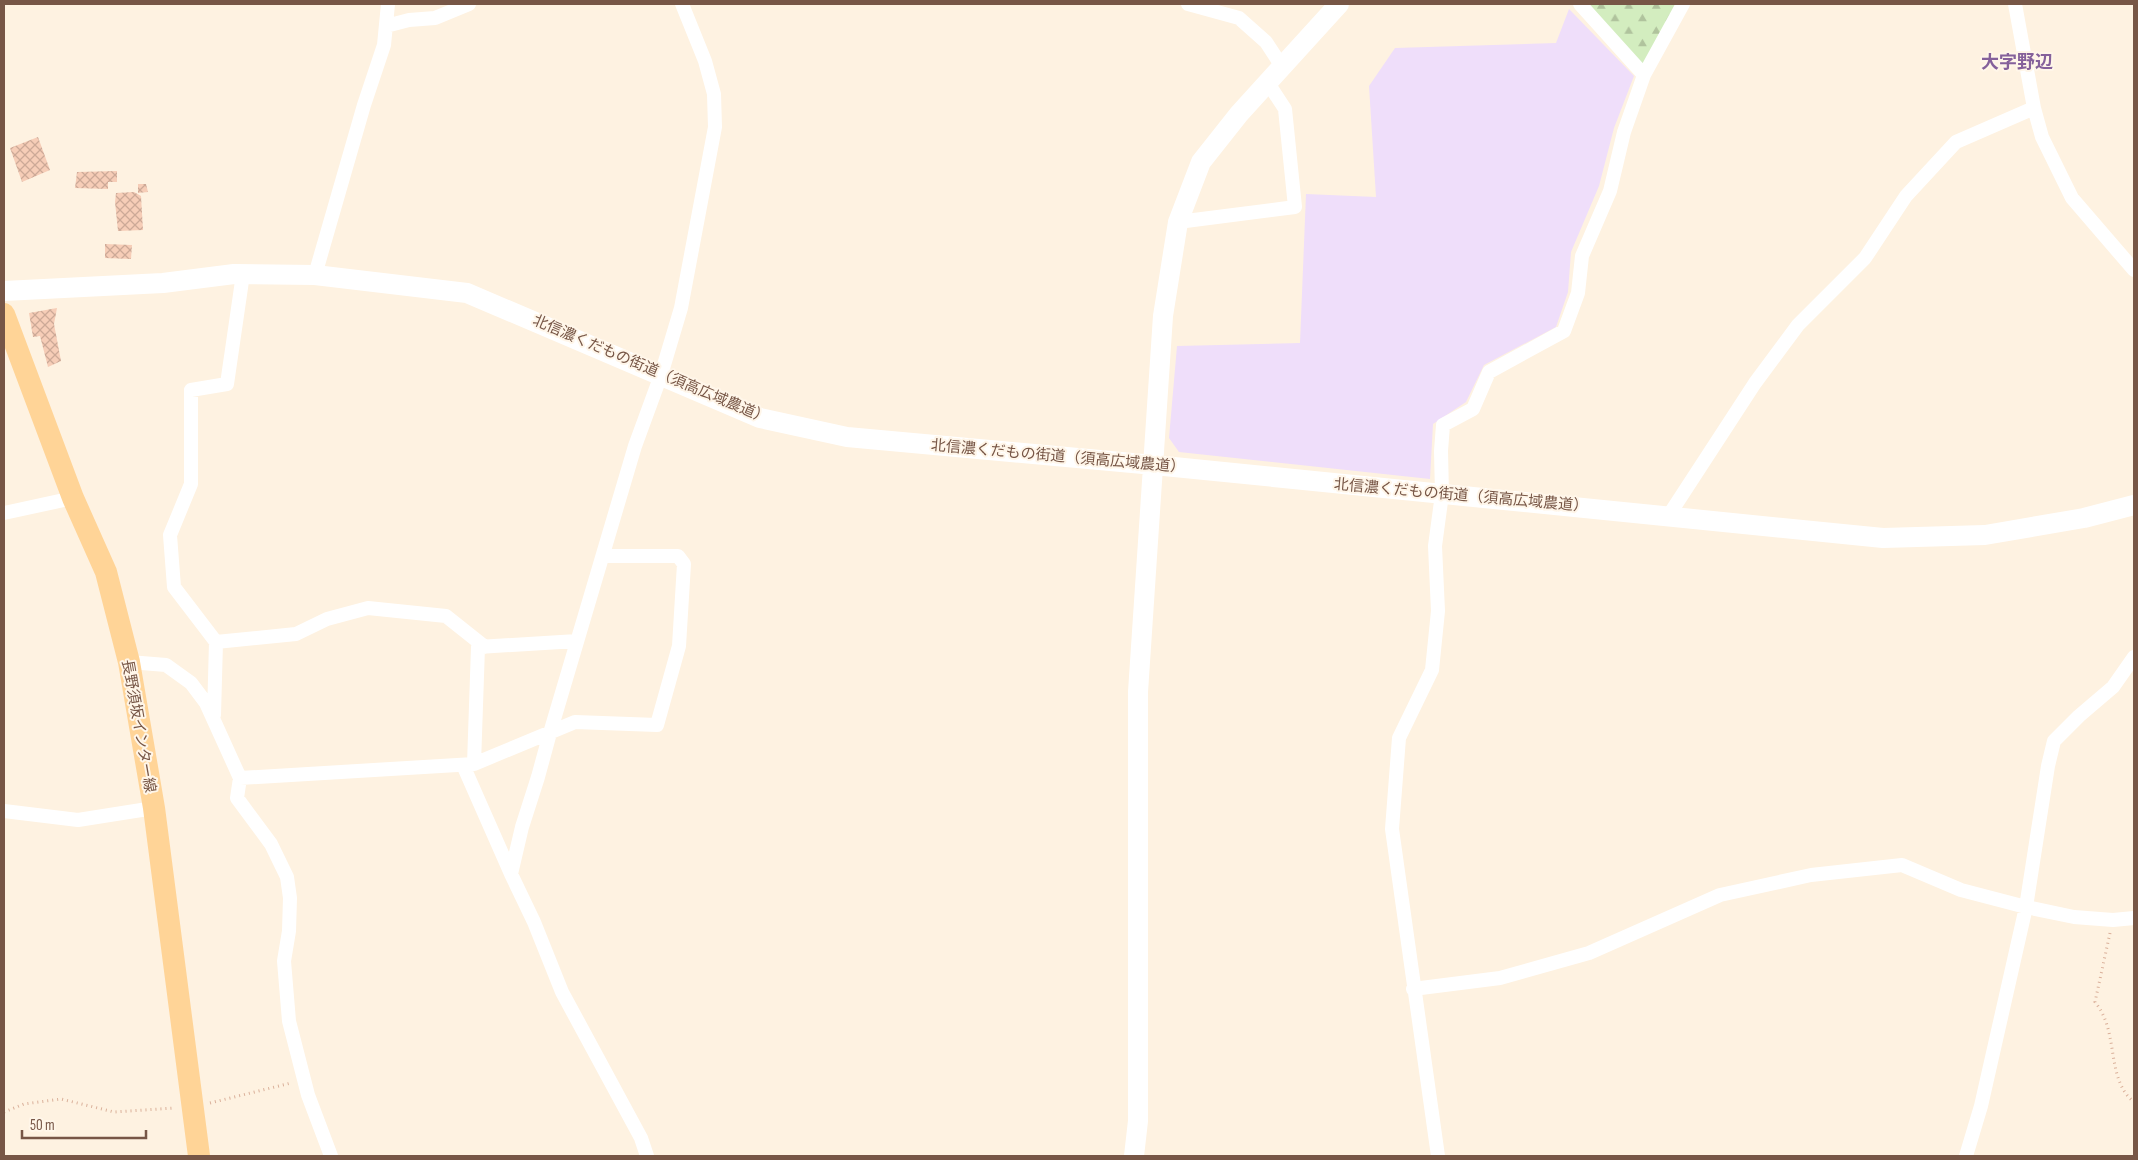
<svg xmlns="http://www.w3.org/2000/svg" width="2138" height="1160" viewBox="0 0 2138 1160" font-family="'Sofia Sans Condensed','Noto Sans JP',sans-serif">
  <defs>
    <pattern id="forest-firs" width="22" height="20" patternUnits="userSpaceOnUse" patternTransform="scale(1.25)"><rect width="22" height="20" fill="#d3edbf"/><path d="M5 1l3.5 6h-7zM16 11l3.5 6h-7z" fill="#b0c39d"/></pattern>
    <pattern id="building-cross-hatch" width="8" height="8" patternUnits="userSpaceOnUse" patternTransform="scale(1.25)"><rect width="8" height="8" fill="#f6cdb7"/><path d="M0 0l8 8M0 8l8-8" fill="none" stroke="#cca997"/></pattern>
  </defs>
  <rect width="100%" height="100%" fill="#fef2e1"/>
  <path fill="#efdefa" d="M1569,9l65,67 -20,52 -15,58 -28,66 -3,40 -12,35 -72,38 -18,37 -33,22 -3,55 -251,-27 -10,-14 8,-92 123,-3 6,-149 70,3 -7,-111 26,-38 161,-5z"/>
  <path fill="url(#forest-firs)" d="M1586,4h91l-33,63z"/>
  <path fill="url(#building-cross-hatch)" d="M38,137l12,33 -28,12 -12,-34z
    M117,171v11h-9v7l-33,-1 2,-16z
    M138,184h8l2,8 -10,1z
    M134,192l7,4 2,34 -25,1 -3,-29 1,-9z
    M105,244l27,1 -1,14 -26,-1z
    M57,308l-3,16 7,37 -13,6 -8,-31 -7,1 -4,-24z"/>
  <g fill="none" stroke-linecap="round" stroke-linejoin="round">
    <path stroke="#dab09a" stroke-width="3" stroke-dasharray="1 4" stroke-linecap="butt" d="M2110,933l-15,69c25,30 10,77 39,100
      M210,1103l81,-20
      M4,1112l20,-8 37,-5 53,13 60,-4"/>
    <path stroke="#fff" stroke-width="14" d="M1188,4l51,14 27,24 17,26
      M2015,4l19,104 8,29 30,61 62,72
      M386,26l23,-6 26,-2 34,-14
      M1644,75l39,-71
      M1178,222l117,-15 -10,-98 -17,-26
      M315,275l49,-170 20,-60 4,-41
      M4,513l69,-15
      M1669,515l86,-132 43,-58 67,-67 41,-62 50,-54 78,-34
      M216,642l-42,-55 -4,-52 21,-51v-94l36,-6 16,-110
      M129,662l37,3 25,18 15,20 34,75 -3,20 34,46 16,33 3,21 -1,33 -5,30 5,60 19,74 23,61
      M214,715l2,-73 80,-8 31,-15 41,-11 78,8 39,31
      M474,764l4,-117 99,-6
      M463,765l48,109
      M240,778l234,-14 101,-42 82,3 22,-79 5,-82 -6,-8h-75
      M4,811l74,9 76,-12
      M1413,989l87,-11 89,-25 131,-58 91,-20 91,-10 59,25 65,17 48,10 39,3 21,-2
      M647,1156l-6,-18 -79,-146 -28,-70 -23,-48 11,-47 16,-50 12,-44 85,-287 26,-71 20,-67 34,-181 -1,-33 -9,-33 -23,-57
      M1438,1156l-46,-327 7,-91 33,-68 6,-59 -3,-65 7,-52 -1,-43 2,-26 30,-16 16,-37 75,-41 14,-38 4,-37 28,-65 14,-59 20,-57 -64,-71
      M1966,1156l15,-50 45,-199 22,-141 6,-25 25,-25 34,-29 21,-30"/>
    <path stroke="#fff" stroke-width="20" d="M4,291l159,-8 71,-9 81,1 152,18 293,125 87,19 307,28 729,73 102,-3 99,-17 50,-13
      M1134,1156l4,-35v-429l25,-376 15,-94 23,-60 38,-48 100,-110"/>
    <path stroke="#ffd497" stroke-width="22" d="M4,314l69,184 33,74 23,90 25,146 45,348"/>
  </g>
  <g text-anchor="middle" stroke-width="4" stroke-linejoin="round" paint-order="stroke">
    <g font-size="15" fill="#775646" stroke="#fff6e9">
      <text transform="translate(651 369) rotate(23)" y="5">北信濃くだもの街道（須高広域農道）</text>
      <text transform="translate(1058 456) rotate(5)" y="5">北信濃くだもの街道（須高広域農道）</text>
      <text transform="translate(1461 495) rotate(5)" y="5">北信濃くだもの街道（須高広域農道）</text>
      <text transform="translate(139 726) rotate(80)" y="5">長野須坂インター線</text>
    </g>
    <g font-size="18" font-weight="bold" fill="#85619b" stroke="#fff6e9">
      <text x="2017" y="68">大字野辺</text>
    </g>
  </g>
  <rect width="2138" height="1160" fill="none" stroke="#775646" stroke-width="10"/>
  <path d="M22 1130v8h124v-8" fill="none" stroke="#775646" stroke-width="2.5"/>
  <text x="30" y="1130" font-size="15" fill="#775646" stroke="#fff6e9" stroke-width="4" paint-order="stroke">50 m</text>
</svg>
